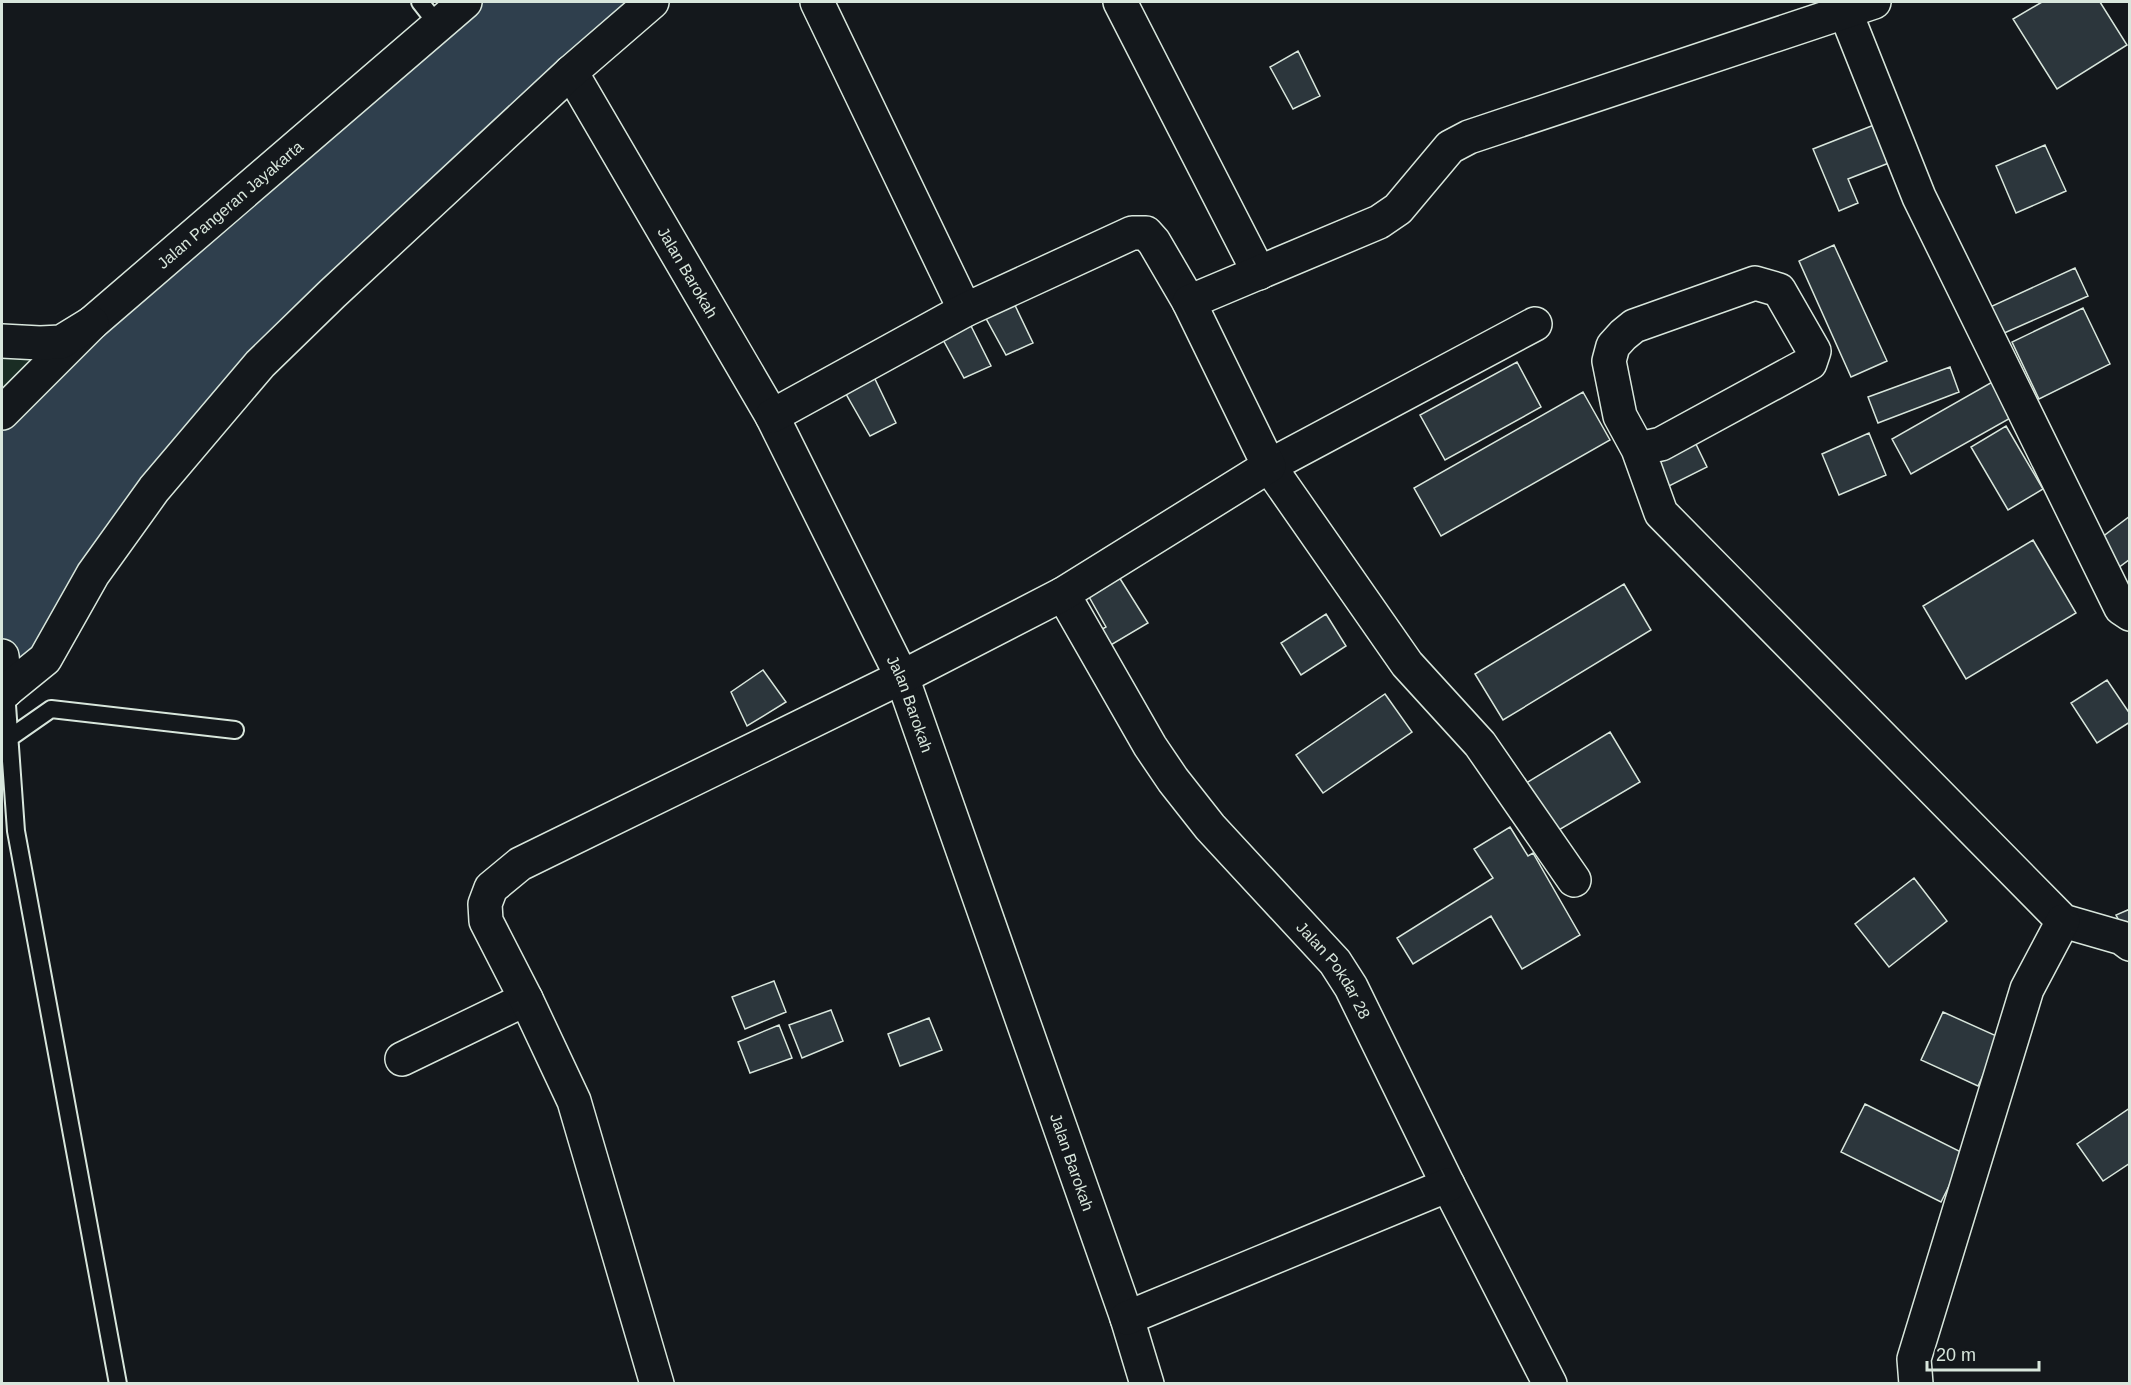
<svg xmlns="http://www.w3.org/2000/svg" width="2131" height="1385" viewBox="0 0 2131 1385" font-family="Arial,sans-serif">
  <rect width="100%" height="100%" fill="#14181c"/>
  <path fill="#1a2d24" stroke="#939e99" stroke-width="1.5" d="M2,341l59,1 -59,71z"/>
  <path fill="#2f3f4d" stroke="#939e99" stroke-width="1.5" d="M465,2h187l-320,292 -330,400v-281z"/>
  <path fill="#2c363c" stroke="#d8e6dc" stroke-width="1.5" d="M2042,2h58l27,43 -70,44 -44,-70z
    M1298,51l22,45 -27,13 -23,-42z
    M1879,123l15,38 -46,18 10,24 -19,8 -26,-62z
    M2045,145l21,46 -50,22 -20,-47z
    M1834,245l53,116 -36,16 -52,-116z
    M2075,268l13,28 -86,38 -12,-27z
    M1011,297l22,46 -27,12 -23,-42z
    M2083,308l27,56 -71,35 -27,-57z
    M968,320l23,46 -27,12 -23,-42z
    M1517,362l24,45 -96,53 -25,-45z
    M1950,367l9,25 -81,31 -10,-26z
    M874,377l22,46 -26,13 -24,-42z
    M1994,381l20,35 -103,58 -19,-35z
    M1583,392l27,48 -169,96 -27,-48z
    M2006,426l37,63 -35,21 -37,-63z
    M1869,433l17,42 -47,20 -17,-41z
    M1693,438l14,29 -42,21 -14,-29z
    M2130,516v43l-12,9 -21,-27z
    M2033,540l43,73 -110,66 -43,-73z
    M1119,577l29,46 -49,29 -9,-16 16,-9 -18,-32z
    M1624,584l27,46 -148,90 -28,-46z
    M1326,614l20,32 -45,29 -20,-32z
    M763,670l23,32 -39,24 -16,-34z
    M2107,680l23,34v8l-33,21 -26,-40z
    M1385,694l27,38 -89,61 -27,-38z
    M1610,732l30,50 -93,55 -29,-49z
    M1510,827l18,29 5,-3 47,82 -58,34 -31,-53 -78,48 -16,-26 96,-60 -19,-29z
    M1914,878l33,43 -58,46 -34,-43z
    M2130,909v16l-7,3 -7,-13z
    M774,981l12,31 -41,17 -13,-32z
    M831,1010l12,31 -41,17 -13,-33z
    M1943,1012l58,26 -23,48 -57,-26z
    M929,1018l13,32 -42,16 -12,-32z
    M779,1025l13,33 -42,15 -12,-31z
    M1865,1104l100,50 -24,48 -100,-50z
    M2130,1108v55l-27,18 -26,-37z"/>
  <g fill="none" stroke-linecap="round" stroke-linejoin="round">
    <g stroke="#d8e6dc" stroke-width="20">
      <path id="lane" d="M420,2l18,23
        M6,691l10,140 102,553
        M8,739l43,-30 184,21"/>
    </g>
    <g stroke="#d8e6dc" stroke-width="36">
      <g id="street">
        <path d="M817,2l148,308"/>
        <path d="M1120,2l139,271"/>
        <path d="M1845,11l74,186 202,411 9,6"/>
        <path id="s1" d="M571,72l201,344 130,261 225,641 20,66"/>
        <path d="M1535,324l-266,142 138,198 73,80 94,136"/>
        <path d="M772,416l193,-106 167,-77h14l8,9 35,60"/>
        <path d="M1638,449l23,-5 149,-81 4,-12 -35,-61 -24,-7 -121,43 -11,9 -10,11 -4,15 11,55 18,33 23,64 402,408 59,17 8,6"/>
        <path id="s2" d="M1063,594l87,152 23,34 37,47 125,135 16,25 97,198 102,199"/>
        <path d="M402,1059l124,-60"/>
        <path d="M1127,1318l321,-133"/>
        <path d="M657,1384l-83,-283 -48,-102 -40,-78 -1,-17 6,-16 29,-24 382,-187 161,-83 206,-128 -80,-164 190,-80 19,-13 52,-62 19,-10 405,-135"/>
        <path d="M1916,1384l-2,-25 113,-370 36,-68"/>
      </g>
    </g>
    <g stroke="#d8e6dc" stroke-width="36">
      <g id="secondary">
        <path id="s3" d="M2,413l90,-90 373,-321"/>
        <path d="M2,656l4,35"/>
        <path d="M2,694l43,-35 48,-85 61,-85 106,-125 72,-70 239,-222 81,-70"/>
      </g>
    </g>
    <g stroke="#d8e6dc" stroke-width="36">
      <path id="primary" d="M2,341l38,2 21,-1 31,-19"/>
    </g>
    <use href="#lane" stroke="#14181c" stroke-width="16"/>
    <use href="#street" stroke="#14181c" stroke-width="33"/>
    <use href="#secondary" stroke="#14181c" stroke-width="33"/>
    <use href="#primary" stroke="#14181c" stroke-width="33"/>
  </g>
  <g text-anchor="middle" stroke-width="4.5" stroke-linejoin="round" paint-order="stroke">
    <g font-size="16" fill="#d8e6dc" stroke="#14181c">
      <text dy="6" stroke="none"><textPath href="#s3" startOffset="309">Jalan Pangeran Jayakarta</textPath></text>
      <text dy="6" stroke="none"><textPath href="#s1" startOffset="232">Jalan Barokah</textPath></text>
      <text dy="6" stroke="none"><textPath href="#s1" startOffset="718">Jalan Barokah</textPath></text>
      <text dy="6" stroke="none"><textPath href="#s2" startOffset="466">Jalan Pokdar 28</textPath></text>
      <text dy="6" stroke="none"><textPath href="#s1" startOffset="1204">Jalan Barokah</textPath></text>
    </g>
  </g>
  <rect width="2131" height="1385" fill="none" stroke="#d8e6dc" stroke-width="6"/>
  <path d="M1927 1361v9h112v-9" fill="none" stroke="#d8e6dc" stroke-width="3"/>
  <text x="1936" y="1361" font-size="18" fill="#d8e6dc" stroke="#14181c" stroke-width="4.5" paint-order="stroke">20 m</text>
</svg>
